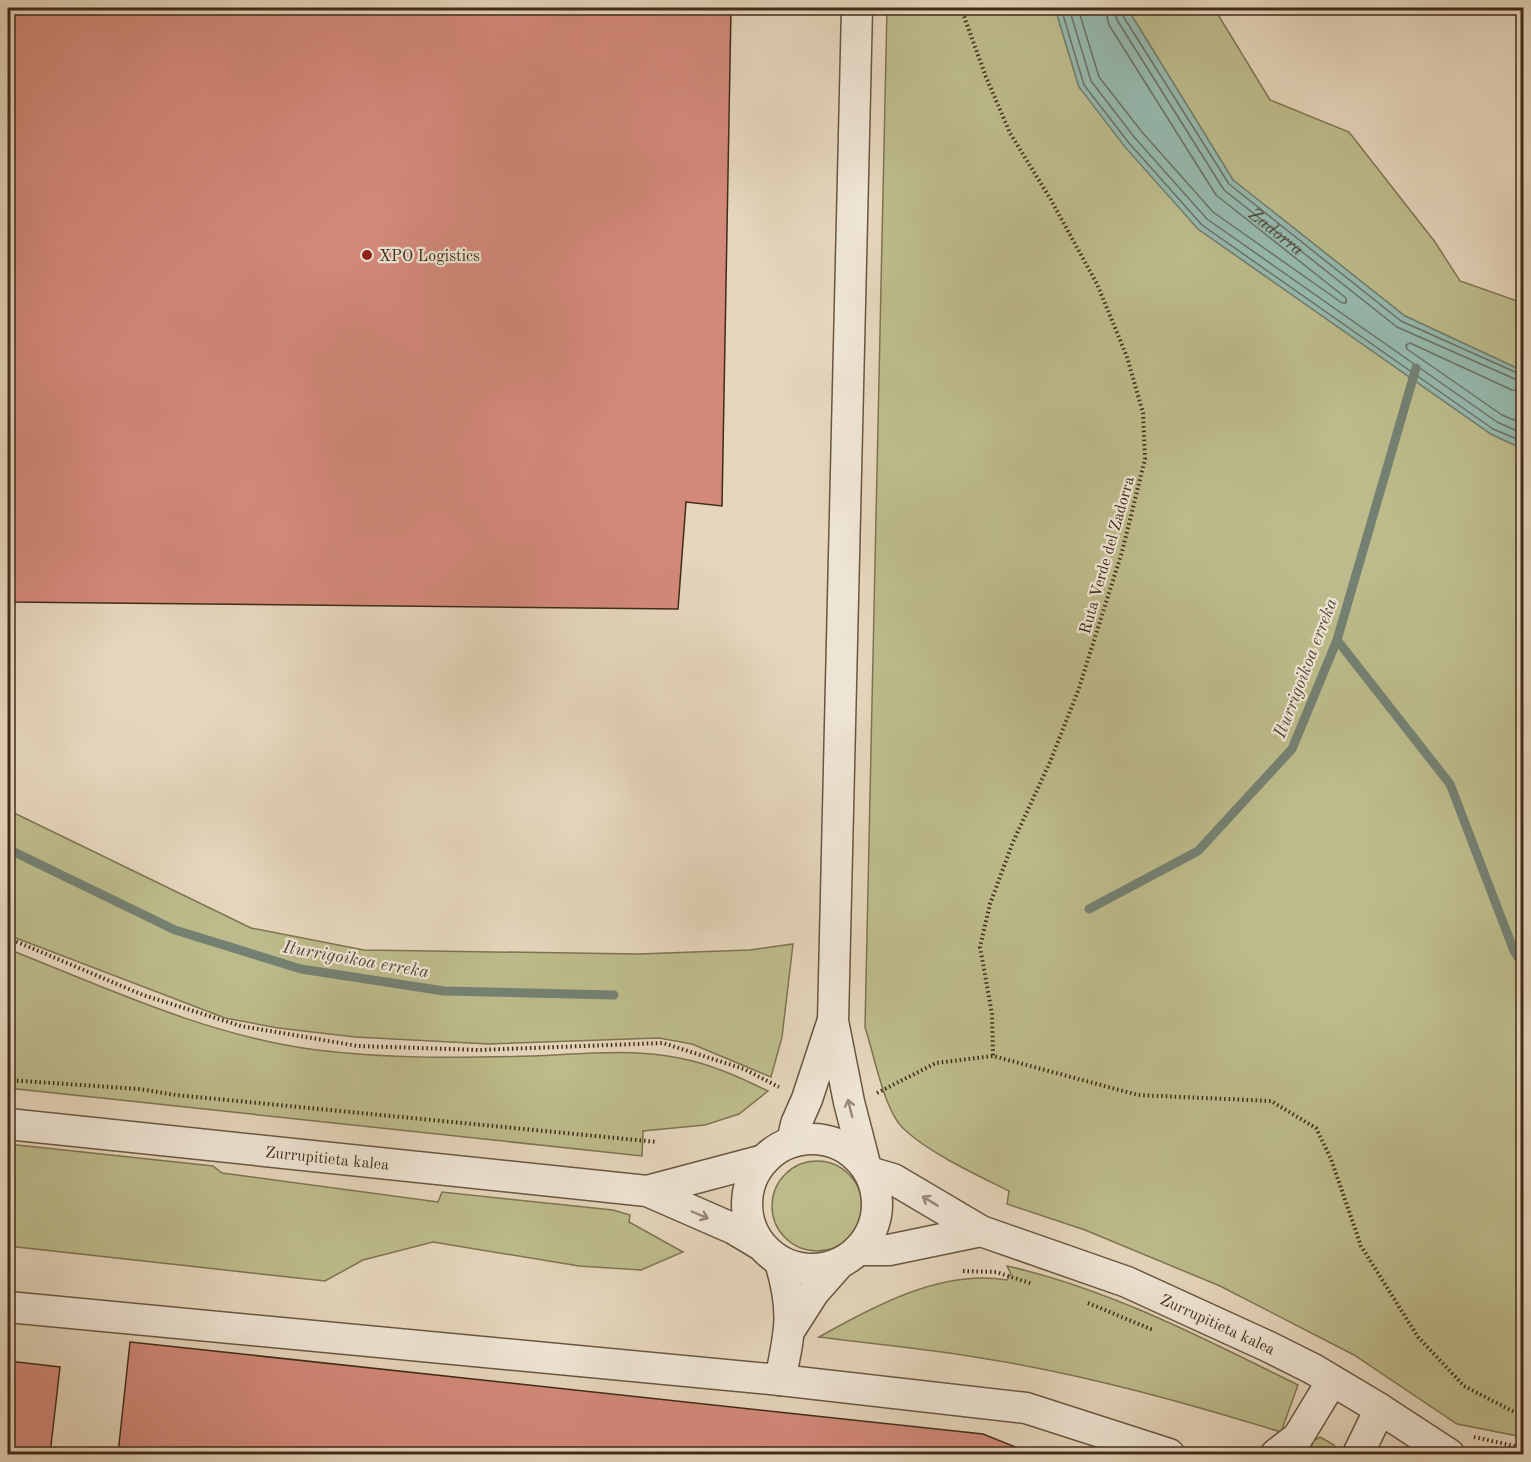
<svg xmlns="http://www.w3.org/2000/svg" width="1531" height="1462" viewBox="0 0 1531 1462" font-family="'Old Standard TT',serif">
  <rect width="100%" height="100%" fill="#e5d5bb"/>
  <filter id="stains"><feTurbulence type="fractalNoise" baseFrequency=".00333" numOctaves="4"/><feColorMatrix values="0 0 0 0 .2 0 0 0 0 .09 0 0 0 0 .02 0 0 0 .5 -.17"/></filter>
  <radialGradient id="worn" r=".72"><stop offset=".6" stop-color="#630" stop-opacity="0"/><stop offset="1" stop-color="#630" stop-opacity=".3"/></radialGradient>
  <path fill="#bdbb8b" stroke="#7e7452" stroke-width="1.5" d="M887,8h168l24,79 119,142 293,205 32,15v988l-66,-13 -103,-69 -134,-69 -135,-56 -78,-26 2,-13c-32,-16 -78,-37 -104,-61 -21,-18 -31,-76 -40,-103z
    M1127,8h87l56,92 79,32 86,110 25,39 63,22v68l-118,-55 -172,-136z
    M8,810l243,118 113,22 274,4 112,-4 43,-6 -11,93 -11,40 -79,-33 -33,-6 -170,6 -134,-7 -77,-9 -53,-10 -217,-83z
    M8,949c101,40 200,87 309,101 72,9 145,8 217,6 48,-2 98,-8 145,2 32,6 60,19 89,33l-29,23 -34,11 -62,6 -1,25 -634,-68z
    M8,1144l205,22 9,7 216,29 4,-10 171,18 17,5 -1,7 54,30 -42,18 -62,-4 -146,-24 -70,18 -38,21 -317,-35z
    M772 1206a45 45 0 1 1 90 0a45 45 0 1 1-90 0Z
    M1007,1266c102,23 198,73 291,119l-17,47c-98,-30 -198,-58 -300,-74 -54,-9 -108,-14 -162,-21 55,-31 123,-68 188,-57l4,-6z
    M1320,1437l14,8 5,9h-31l5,-13z"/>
  <path fill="#96b9ae" stroke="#748172" stroke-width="1.5" d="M1055,8h72l106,172 172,136 118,55v78l-32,-15 -293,-205 -73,-82 -46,-60z"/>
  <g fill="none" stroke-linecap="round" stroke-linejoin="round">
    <g stroke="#6b7263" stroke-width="1.5">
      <path d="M1061,8l23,77 45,58 73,82 291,204 31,13"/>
      <path d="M1069,8l22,73 44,57 72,81 290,203 27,12"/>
      <path d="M1078,8l21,69 43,55 71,80 129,91h4v-5l-130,-103 -107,-170 -4,-17"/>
      <path id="s1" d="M1114,8l3,12 107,170 173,137 127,56"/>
      <path d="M1121,8l2,8 106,168 172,137 123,55"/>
      <path d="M1524,392l-12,-2 -102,-47 -4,2 1,4 95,66 22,9"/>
    </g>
    <path stroke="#748172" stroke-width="9" d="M1337,640l113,144 64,167 10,15
      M8,849l167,81 126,39 143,22 170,4
      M1089,909l109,-58 94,-102 45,-109 79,-272"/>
  </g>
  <path fill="#d3897a" stroke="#402c18" stroke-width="1.5" d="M8,8h723l-9,498 -36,-4 -8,107 -670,-7z
    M130,1342l853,92 50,20h-915z
    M8,1361l52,6 -10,87h-42z"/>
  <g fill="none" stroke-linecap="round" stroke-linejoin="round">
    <g stroke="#695641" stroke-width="33">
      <g id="minor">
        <path d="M857,8l-24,1013 16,81 16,62"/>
        <path id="s2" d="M8,1124l639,67 87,38 25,15"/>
        <circle cx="812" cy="1204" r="65"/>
        <path d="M792,1142l4,-18 11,-25 25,-76"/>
        <path id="s3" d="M869,1172l24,7 88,52 146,51 140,64 46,23 67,40 69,45"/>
        <path d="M647,1191l117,-31"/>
        <path d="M860,1250h29l92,-19"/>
        <path d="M780,1262c15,49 10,70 0,118"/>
        <path d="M8,1307l772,73 246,28 143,46"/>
        <path d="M791,1328l23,-36 23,-26"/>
        <path d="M1276,1454l22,-17 34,-56"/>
        <path d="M1358,1454l22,-45"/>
      </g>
    </g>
    <path stroke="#402c18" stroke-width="4" stroke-dasharray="1.5 3" stroke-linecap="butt" d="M961,8l25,69 24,56 41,67 46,84 30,73 16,56 2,46 -23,93 -44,139 -28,71 -37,80 -23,62 -10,43 12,67 1,42
      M8,938l135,57 98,31 117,20 121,4 184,-7 81,26 35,18
      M8,1080l131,9 37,6 481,47
      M877,1093l59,-30 57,-7 145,39 133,6 45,27 15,31 30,87 57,91 46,49 60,31
      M963,1271l33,1 37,12
      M1088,1303l65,27
      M1474,1437l50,11"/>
    <use href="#minor" stroke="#eee4d3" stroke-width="30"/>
  </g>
  <defs><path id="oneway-shaft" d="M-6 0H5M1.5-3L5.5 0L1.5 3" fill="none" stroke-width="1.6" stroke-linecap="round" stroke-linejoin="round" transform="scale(1.5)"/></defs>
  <g stroke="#978876">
    <use href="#oneway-shaft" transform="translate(850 1108) rotate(-104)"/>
    <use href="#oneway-shaft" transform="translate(930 1201) rotate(-149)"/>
    <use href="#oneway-shaft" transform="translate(700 1215) rotate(23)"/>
  </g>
  <circle fill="#8f2418" stroke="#eee4d3" stroke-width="2" cx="367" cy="255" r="6"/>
  <g text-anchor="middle" stroke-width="4.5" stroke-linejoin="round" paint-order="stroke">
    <g font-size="16" fill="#402c18" stroke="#eee4d3" text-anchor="start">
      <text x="379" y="261">XPO Logistics</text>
    </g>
    <g font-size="16" fill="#402c18" stroke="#eee4d3">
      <text transform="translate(1106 555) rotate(-74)" y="6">Ruta Verde del Zadorra</text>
      <text dy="6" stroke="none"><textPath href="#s2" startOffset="321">Zurrupitieta kalea</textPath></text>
      <text dy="6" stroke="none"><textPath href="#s3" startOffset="382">Zurrupitieta kalea</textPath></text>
    </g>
    <g font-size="18" font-style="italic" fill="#514836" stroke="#eee4d3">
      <text dy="6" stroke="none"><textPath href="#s1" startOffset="280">Zadorra</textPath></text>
      <text transform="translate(1305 668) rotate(-69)" y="6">Iturrigoikoa erreka</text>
      <text transform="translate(356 959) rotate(10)" y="6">Iturrigoikoa erreka</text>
    </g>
  </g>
  <rect width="1531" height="1462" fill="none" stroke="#e5d5bb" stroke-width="30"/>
  <rect x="9" y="9" width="1513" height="1444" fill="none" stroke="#402c18" stroke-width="3"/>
  <rect x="15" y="15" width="1501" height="1432" fill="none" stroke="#402c18" stroke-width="1.5"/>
  <rect width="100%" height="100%" filter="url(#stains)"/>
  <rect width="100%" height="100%" fill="url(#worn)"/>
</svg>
